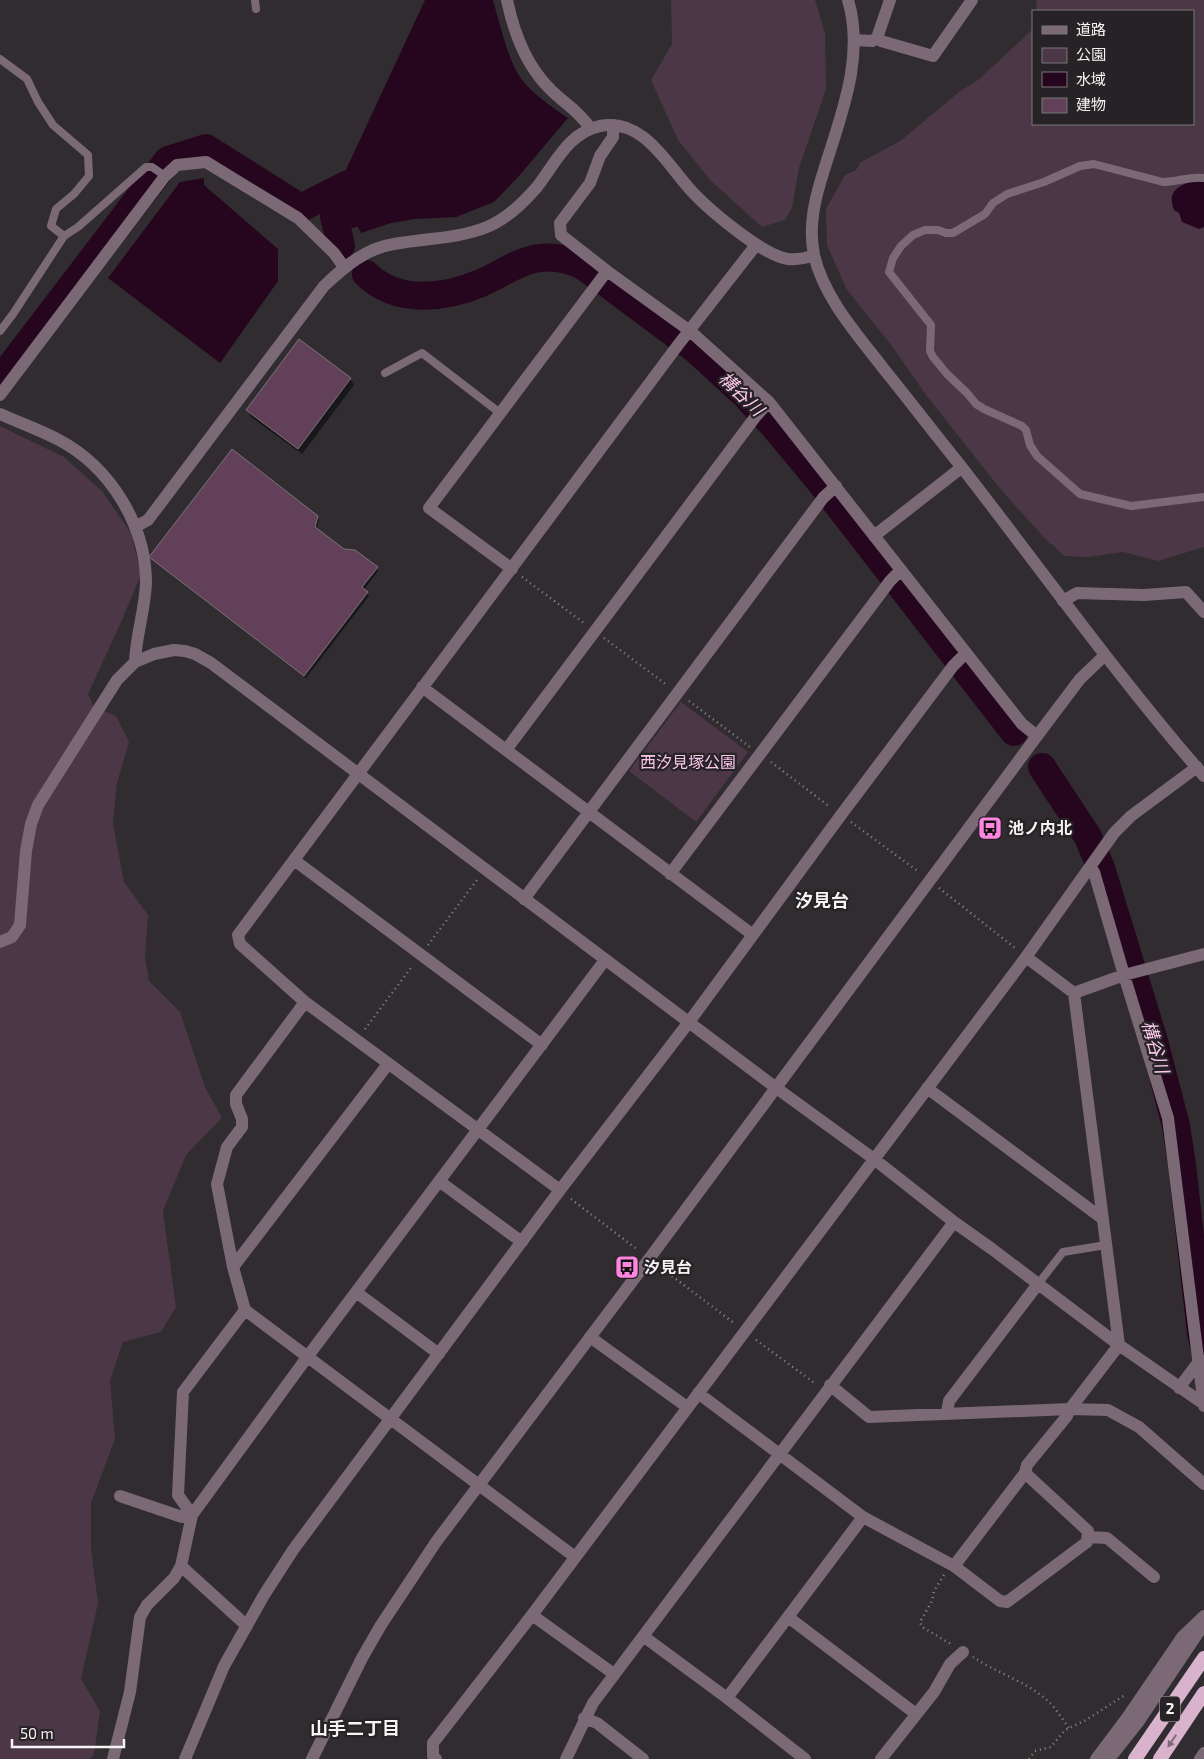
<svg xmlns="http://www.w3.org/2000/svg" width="1204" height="1759" viewBox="0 0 1204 1759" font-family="'Exo 2','Noto Sans JP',sans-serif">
  <rect width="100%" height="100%" fill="#302c2f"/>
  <path fill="#4c3746" d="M671,0h144l10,33 1,56 -27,79 -7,40 -7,12 -23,7 -51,-46 -33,-41 -27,-60 21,-36z
    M1036,0h168v547l-46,14 -35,-9 -35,5 -24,-1 -11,-11 -3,-1 -48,-53 -76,-96 -34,-49 -45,-56 -20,-45 -1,-36 19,-34 11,-5 5,-8 39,-21 59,-49 19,-12 55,-51v95h160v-113h-156z
    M0,426l64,31 38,34 29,42 10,41 -19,46 -34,74 6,13 22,9 13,26 -12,41 -4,41 11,58 24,33 -3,41 4,25 31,31 25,75 17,31 -36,37 -23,56 13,96 -15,25 -38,10 -13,38 5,59 -24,64v46l7,54 -17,76 19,32 -6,43 -4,5h-90z
    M681,702l67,50 -52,70 -67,-51z"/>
  <path fill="#25061e" d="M425,0h68c7,25 13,52 25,74 10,17 34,33 50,44l-50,59 -24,25 -38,15 -41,2 -24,4 -30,10 -16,-31 6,-8 -7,-20z
    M204,178v7l74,64v32l-58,82 -112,-85 72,-96z
    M1202,180l2,1v46l-5,2 -17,-7 -3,-9 -5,-3c-9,-23 11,-27 28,-30z"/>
  <path fill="#0007" d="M350,379l4,6 -52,69 -51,-37 -4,-7z
    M317,516l2,4 -3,9 28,21 33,18 1,3 -14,19 5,6 -63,82 -155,-121z"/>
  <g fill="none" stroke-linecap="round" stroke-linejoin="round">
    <path stroke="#25061e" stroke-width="28" d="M341,246l-7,-30 17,-2
      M366,274c31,30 77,25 115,9 19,-8 38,-23 60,-25 15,-2 27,2 41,7l113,84 50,46 27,29 45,54 197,254
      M0,380l168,-220 38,-12 95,60 47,-24
      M1042,767l46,70 13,31 53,173 22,85 6,39 19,168 3,13"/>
  </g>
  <path fill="#63405a" stroke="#797578" d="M299,339l52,39 -53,71 -52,-39z
    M232,449l86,67 -3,11 29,22 11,1 23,17 -16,20 6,5 -64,84 -155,-119z"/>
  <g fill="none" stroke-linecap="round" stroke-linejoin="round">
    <path stroke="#8e8b8d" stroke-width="2.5" stroke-dasharray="1 4" stroke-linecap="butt" d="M522,577l62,46
      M604,638l64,48
      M689,701l61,46
      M771,762l59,45
      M851,822l68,50
      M939,888l76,60
      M428,945l49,-65
      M365,1029l48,-64
      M571,1199l67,51
      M660,1267l74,56
      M756,1340l60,44
      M944,1575l-10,16 -2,10 -12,21 2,5 29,17
      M973,1657c24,16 57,26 77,46 7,7 13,17 19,25
      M1029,1759l6,-8 16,-4 14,-17 21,-10 39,-25"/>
    <path stroke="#7b6a76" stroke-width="8" d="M255,0l1,9
      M0,59l27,20 11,23 15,23 35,30 1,21 -15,18 -18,15 -5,17 13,10 -51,78 -13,17
      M1204,178c-14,-2 -27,4 -41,4l-69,-18 -14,2 -36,16 -37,12 -14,9 -8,11 -32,19h-7l-8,-3h-13l-12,5 -12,11 -8,12 -4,14 42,53 -1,26 3,6 14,17 20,19 9,11 8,5 38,17 4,4 4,15 7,11 43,38 51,12 73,-9
      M64,236l14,-9 68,-60h6l13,9
      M385,373l37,-20 78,60
      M1038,1284l25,-32 43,-7"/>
    <path stroke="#7b6a76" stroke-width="12" d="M507,0c7,34 19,66 44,90 14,14 28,21 39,38
      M877,38l4,3 52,15 39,-56
      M854,40l18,1 5,-3 13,-38
      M613,125v12l-13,19 -10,27 -30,40 1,12 46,36 83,60 79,71 253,322 15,12
      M0,395l165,-219 12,-11 29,-3 92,56 36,35 10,14
      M874,536l87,-68
      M512,569l-83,-61 178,-237
      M1063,601l14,-8 67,2 42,-3 18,20
      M422,687l331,248
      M506,750l250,-334 13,-14
      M294,860l248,185
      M1090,867l4,5 30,103 44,143 36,288
      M670,874l220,-293 11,-11
      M524,899l299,-401 13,-12
      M1074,993l50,-18 80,-21
      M305,1002l-69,93v9l6,15v8l-15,20 -10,37 16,83 12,43 330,247
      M775,1087l99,72 80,63 38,27 127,96 85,59
      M927,1088l176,131
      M439,1181l83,61
      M560,1190l-255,-188 -65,-58 -2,-9 440,-590 78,-100
      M233,1267l155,-203
      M356,1292l83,62
      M590,1337l97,70
      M830,1385l39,32 201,-8 38,1 31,17 65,57
      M1179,1388l21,-28
      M698,1393l165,124 91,49 46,35 7,1 80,-60 1,-11 -63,-58
      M947,1413l2,-12 89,-117
      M120,1496l62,21 10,-2 116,-159 297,-396
      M1088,1537l19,1 47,39
      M181,1566l66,60
      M954,1566l71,-93 2,-8 40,-49 3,-7 49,-64 -45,-352 -48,-36
      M532,1615l82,59
      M788,1617l128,97
      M643,1636l84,62 78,61
      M727,1698l136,-181
      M584,1718l13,5 46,36
      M113,1759l17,-67 10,-75 7,-12 27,-27 7,-12 11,-51 -14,-20 5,-103 62,-82
      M185,1759l39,-93 40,-71 29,-45 267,-360 129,-168 152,-207 112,-149 13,-13
      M436,1759l-3,-3v-13l99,-128 494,-658 88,-124 17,-17 66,-49
      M566,1759l27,-56 361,-481
      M881,1759l53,-67 16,-28 13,-12
      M1096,1759l33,-44 54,-79 21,-20
      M1109,1759l30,-38 65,-97
      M1200,1759l4,-6"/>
    <path stroke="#7b6a76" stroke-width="12" d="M848,0c17,57 -7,115 -24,170 -9,28 -16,56 -10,85 10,43 43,79 69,113 26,32 51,65 77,97 81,104 157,211 244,311
      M0,414c20,9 40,16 59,26 51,27 87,85 87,143 -1,27 -10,52 -11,79
      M135,527l13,-7 176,-234c20,-19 42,-38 70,-42 32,-6 63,-5 93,-17 18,-7 37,-25 50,-40 18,-23 32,-55 63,-61 42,-8 65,35 88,61 17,20 75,69 100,72 10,1 18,-1 26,-4
      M0,942l12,-5 8,-12 6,-74 5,-27 7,-19 79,-125 18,-18 19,-8 20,-4 11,1 10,3 16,9 564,424
      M312,1759l50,-101 19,-33 55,-83 213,-283 388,-523 43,-57 24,-23"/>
    <path stroke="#d9b2ce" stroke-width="14" d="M1135,1759l69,-101
      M1160,1759l44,-66"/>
  </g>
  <defs><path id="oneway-solid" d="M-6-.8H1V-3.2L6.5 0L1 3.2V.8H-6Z" transform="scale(1.25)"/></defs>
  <use fill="#806a7a" href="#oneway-solid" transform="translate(1172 1741) rotate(124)"/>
  <defs>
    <g id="bus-square" transform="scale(1.25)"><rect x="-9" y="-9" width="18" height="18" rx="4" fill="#fe86e1" stroke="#262225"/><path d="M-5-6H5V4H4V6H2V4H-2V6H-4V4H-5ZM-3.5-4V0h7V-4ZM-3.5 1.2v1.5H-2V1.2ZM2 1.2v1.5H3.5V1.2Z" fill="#111"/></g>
  </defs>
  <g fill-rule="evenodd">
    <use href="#bus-square" x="990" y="828"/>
    <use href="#bus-square" x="627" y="1267"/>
  </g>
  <g text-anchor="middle" stroke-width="4.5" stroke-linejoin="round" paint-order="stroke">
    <rect fill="#262225" stroke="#b7b4b6" stroke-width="1" x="1160" y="1696.5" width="20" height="25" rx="4"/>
    <g font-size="15" font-weight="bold" fill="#f5f3f4">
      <text x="1170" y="1714">2</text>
    </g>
    <g font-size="16" fill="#f8c5e9" stroke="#262225">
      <text x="688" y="768">西汐見塚公園</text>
    </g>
    <g font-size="16" font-weight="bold" fill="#f5f3f4" stroke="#262225" text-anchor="start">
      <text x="1008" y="834">池ノ内北</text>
      <text x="644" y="1273">汐見台</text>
    </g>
    <g font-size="18" font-style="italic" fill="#fcc9ed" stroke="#262225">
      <text transform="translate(741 394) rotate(44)" y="6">構谷川</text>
      <text transform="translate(1155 1047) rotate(74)" y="6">構谷川</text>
    </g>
    <g font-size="18" font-weight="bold" fill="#f5f3f4" stroke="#262225">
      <text x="822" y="907">汐見台</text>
      <text x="355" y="1735">山手二丁目</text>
    </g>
  </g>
  <rect x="1032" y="10" width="162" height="115" fill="#262225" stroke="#797678"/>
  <rect x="1042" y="26" width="25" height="8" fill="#7b6a76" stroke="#797678"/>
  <text x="1076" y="35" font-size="15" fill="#f5f3f4">道路</text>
  <rect x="1042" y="48" width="25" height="15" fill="#4c3746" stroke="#797678"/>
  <text x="1076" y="60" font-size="15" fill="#f5f3f4">公園</text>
  <rect x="1042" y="72" width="25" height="15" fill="#25061e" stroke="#797678"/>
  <text x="1076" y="85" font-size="15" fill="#f5f3f4">水域</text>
  <rect x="1042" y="98" width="25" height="15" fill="#63405a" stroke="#797678"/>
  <text x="1076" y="110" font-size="15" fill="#f5f3f4">建物</text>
  <path d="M12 1739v8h112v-8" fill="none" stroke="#f5f3f4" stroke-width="2.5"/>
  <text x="20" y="1739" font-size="15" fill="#f5f3f4" stroke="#262225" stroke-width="4" paint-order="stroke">50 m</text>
</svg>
